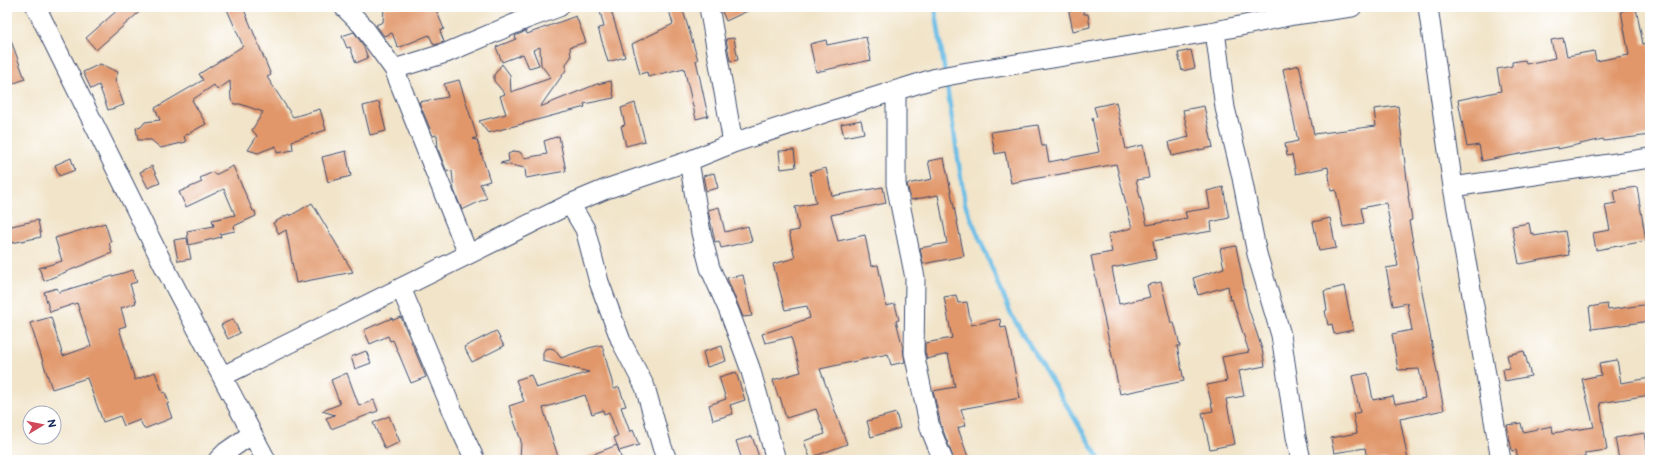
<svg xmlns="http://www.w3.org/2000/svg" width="1657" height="467" viewBox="0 0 1657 467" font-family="'Balsamiq Sans',sans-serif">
  <rect width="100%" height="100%" fill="#fff"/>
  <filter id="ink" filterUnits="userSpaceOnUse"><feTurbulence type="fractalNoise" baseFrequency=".025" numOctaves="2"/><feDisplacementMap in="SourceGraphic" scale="8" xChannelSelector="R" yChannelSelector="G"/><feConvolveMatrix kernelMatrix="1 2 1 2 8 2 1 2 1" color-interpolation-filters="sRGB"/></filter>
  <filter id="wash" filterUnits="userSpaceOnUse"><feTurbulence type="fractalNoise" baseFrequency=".012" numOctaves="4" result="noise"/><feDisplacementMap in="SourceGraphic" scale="16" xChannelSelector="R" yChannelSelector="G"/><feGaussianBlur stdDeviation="0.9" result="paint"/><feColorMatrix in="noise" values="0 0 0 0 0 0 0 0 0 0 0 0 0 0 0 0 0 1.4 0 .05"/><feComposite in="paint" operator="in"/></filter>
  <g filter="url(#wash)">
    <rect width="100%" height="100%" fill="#f1e4c9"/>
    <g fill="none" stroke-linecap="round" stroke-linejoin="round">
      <path stroke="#6abde6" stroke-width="4.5" d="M935,7l10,66
        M946,80l19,124 47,112 88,144"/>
    </g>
    <g id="blocks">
      <path fill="#e1976b" d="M121,7h24l-49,43 -10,-12z
        M226,7h17l28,68 -4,2 26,40 27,-8 6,21 -34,11 1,9 -16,3 -1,-7 -18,7 -10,-3 9,-14 -5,-6 11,-18 -23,-8h-6l-3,-4 -1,-19 -13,9 -3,-5 -22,15 14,24 -22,12 2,6 -25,6 -10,-8h-13l-2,-12 5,-1 4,-5 15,-2 -5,-12 48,-28 -4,-6 44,-28z
        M384,7h51l9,22 -4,2 4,11 -10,3 -5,-10 -31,13 -6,-15 -8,3 -8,-11 7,-3z
        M599,7h11l15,50 -17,5 -10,-34 6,-1z
        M668,7h14l16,53h-2l12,56 -12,3 -12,-51 -36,9 -1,-5 -7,2 -8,-30 41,-20z
        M720,7h36l-30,14z
        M1068,7h15l1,7h4l2,13 -17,4z
        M1636,8l7,36 7,-1v55h-3l3,20v17l-46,6 -1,-2 -45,10v-2l-76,14 -3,-16 -12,2 -9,-47 43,-9 -4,-22 15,-3v-4l13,-2 1,4 29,-6 -4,-18 12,-2 4,18 27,-5 2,10 33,-6 -8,-44z
        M576,16l10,26 -16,5 1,10 -5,7v6l-26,37 57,-23 14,-3 3,17 -30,6 1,3 -97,26 -9,-12 27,-7 -6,-18 5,-2 -11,-13v-6l8,-11 8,11 1,17 40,-14 -10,-13 -1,-18 -7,3 6,15 -10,3 -6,-14 -21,8 -6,-15 20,-8 -1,-3 11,-5 1,3z
        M354,32l9,13 5,13 -12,5 -6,-16 -3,1 -5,-12z
        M7,35h2l16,44 -18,7z
        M866,37l5,23 -55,12 -6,-28 16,-4 1,5z
        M734,38l4,22 -8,1 -4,-22z
        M1191,50l4,18 -13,3 -4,-18z
        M100,64l18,8 -3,8 9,25 -16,5 -9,-25 -8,4 -8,-17z
        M1299,65l15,69 62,-8 -2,-17 24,-3 11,90h-1l4,24 -3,1 35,189 -44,9 8,41h-41l-2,-12 -31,5 -3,-15 26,-5 -4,-19 7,-2 -8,-36 16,-3 5,27 20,-4 2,8 30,-6 -6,-29 -21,1 -6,-36 20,-4 -5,-27 -14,3 -7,-38 12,-2 -12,-63 -25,5 3,15 -21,4 -7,-37 -5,1 -3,-24 -32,7 -4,-19 -5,1 -2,-12 13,-3 -15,-72z
        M459,80l18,57 -4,2 4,1 13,41 -10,3 7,14 -25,12 -8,-20 -2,-19 -6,-1 -8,-21 -1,-14 -4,1 -14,-34 29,-5 -4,-13z
        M379,102l7,29 -16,4 -7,-29z
        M1116,102l10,47 17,-4 6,33 -13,2 11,45 40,-7 -2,-6 25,-4 -3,-17 16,-4 6,31 -18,4 1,9 -59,10 3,18 -44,9 7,36 31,-7 -3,-12 14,-3 10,41h3l3,10 3,13h-3l7,35 -64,13 -29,-138 21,-4 -4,-18 24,-6 -16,-64 -105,19 -6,-31 -10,2 -4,-22 47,-7 4,21h4l3,16 50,-10 -7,-34 5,-1 -3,-10z
        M635,103l10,38 -19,5 -5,-20 4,-1 -4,-17z
        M1204,106l9,41 -41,9 -3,-14 20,-5 -6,-27z
        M861,120l3,13 -20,4 -3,-13z
        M559,136l7,35 -40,7 -1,-10 -25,-5 9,-2 -1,-7 7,-3 5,1 4,6 23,-4 -3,-13z
        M794,150l2,17 -15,2 -2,-18z
        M346,151l5,25 -23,6 -6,-25z
        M71,158l4,12 -16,6 -4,-11z
        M944,158l20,98 -41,8 -3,-16 27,-5 -9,-48 -27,5 -4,-16 25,-5 -4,-18z
        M152,166l8,17 -12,5 -8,-16z
        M233,166l20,45h2l1,5 -22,10 1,5 -15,3 1,3 -32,8 -2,-14 27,-5 -2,-6 23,-5 -11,-26 -38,18 -7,-15 23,-10 -2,-4 13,-6 2,3z
        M826,168l6,28 51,-9 3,16 -55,12 7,26 27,-6 6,31 7,-1 8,41 9,-2 4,16 -3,1 7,27 2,14 -14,3 -3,-11 -68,15 27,75 -37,14 -6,-17 21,-7 -9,-25 -30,9 -6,-21h-2l-5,-17 28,-8 -10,-35 -26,6 -3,-9 48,-16 -3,-12 -22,4 -12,-46 22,-6 -6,-26 10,-2 -4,-23 21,-4 -6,-31z
        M714,173l4,15 -12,3 -3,-15z
        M1637,187l9,54 -50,9 -3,-17 17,-3 -5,-25 11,-2 -2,-13z
        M312,203l41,69 -57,11 -10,-53 -7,4 -6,-11 16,-9 1,2z
        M719,207l6,25 23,-6 4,15 -31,7 -2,-7 -4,1 -7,-32z
        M1330,218l6,30 -17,3 -6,-29z
        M38,220l3,17 -34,7v-17z
        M105,223l6,19 -2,1 3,10 -68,28 -5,-13 23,-7 -7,-23z
        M1529,223l2,11 3,-1v3l31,-5 4,24 -50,9 -7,-38z
        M187,238l4,21 -13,2 -4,-21z
        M1236,246l12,61 14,42 3,17 -26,5 5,25 -18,3 9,45 -25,5 -8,-36 11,-2 -6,-26 20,-4 -5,-24 27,-5 -17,-53 -2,1 -2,-14 -30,9 -5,-17 31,-10 -4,-19z
        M133,270l4,12 -7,2 6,19 -15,5 5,18 -7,2 16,52 20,-8 8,21 2,-1 4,11 -2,1 5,14 -28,11 -4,-9 -16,6 -4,-10 -17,6 -16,-44 -35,11 -22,-66 21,-6 12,39 28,-10 -14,-43 -27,9 -6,-20 13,-4 2,4z
        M743,275l9,41 -9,1 -16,-39z
        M1344,286l9,44 -19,4 -2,-10 -4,1 -3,-14 2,-1 -3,-19z
        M956,295l2,8 9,-1 4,23 29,-6 1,9 5,-1 14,71 -59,11 5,16 -8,3 11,32h-15l-13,-35 -8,-34 22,-4 -7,-33 -21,5 -2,-7v-9l27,-5 -8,-41z
        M1607,304l1,6 42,-6v17l-58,8 -3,-22z
        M401,317l25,60 -15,6 -18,-43 -3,1 -2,-5 -18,8 -6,-14 28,-12 1,2z
        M233,319l7,14 -12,6 -7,-14z
        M496,331l8,15 -32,16 -8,-15z
        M602,345l12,44 5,-2 7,19 -5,1 9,25 3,-2 6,15 -20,6 -5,-14 4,-1 -9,-24 -5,2 -1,-4 -11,4 -7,-19 -42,13 16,52h-39l1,-19 -12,-35 15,-5 -8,-21 15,-5 5,13 53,-16 -46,-11v-8l2,-4 5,-1 4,1 7,9 28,-10z
        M722,346l4,15 -19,6 -4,-15z
        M366,351l5,12 -16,6 -4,-12z
        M1524,351l7,25 -26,5 -2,-12 7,-1 -3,-13z
        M1617,360l4,23 29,-5v17l-50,8 7,47 -22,3v4l-19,3h-48l-2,-10 -4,1 -5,-26 14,-2 2,9 29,-6 1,7 41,-6 -12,-48 19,-4 -2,-12z
        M736,372l9,28 -15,5 3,9 -20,6 -4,-15 17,-6 -7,-22z
        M347,373l12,33 15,-6 4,11 -47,18 -5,-11 9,-3 -13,-4 18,-7 -9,-24z
        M896,413l4,15 -29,9 -4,-16z
        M389,416l11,26 -15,7 -12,-26z
        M1645,433l4,27h-30l-4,-22z
        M752,436l8,24h-18l-6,-19z
        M617,445l5,15h-41v-1z"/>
    </g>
  </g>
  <g filter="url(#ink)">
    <use href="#blocks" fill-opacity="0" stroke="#3b4a6e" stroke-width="1"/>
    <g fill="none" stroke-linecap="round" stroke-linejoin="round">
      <g stroke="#3b4a6e" stroke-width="21">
        <path id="street" d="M36,7l127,257 103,196
          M344,7l18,18 32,44 74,185
          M709,7l24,136
          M1428,7l25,180 48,273
          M1215,31l10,77 16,65 16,81 24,81 15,102 5,23
          M394,69l52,-16 80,-34 33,-12
          M896,90v94l19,94 -1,75 16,75 13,32
          M689,161l12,72 9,35 19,43 21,57 26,92
          M1453,187l197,-29
          M570,204l15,25 14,53 22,59 24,46 17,60 5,13
          M401,288l58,138 16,34
          M223,376l347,-172 36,-15 83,-28 44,-18 94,-31 109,-34 26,-5 253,-42 79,-16 58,-8
          M218,460l8,-8 26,-18"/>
      </g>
      <use href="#street" stroke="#fff" stroke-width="19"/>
    </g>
  </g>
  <rect width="1657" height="467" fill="none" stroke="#fff" stroke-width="24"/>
  <g transform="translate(42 425) rotate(80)"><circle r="19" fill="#ffffff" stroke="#a4acbf"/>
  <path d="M0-3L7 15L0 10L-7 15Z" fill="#d1495b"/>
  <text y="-6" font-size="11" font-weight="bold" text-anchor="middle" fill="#1b2f5e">N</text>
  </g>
</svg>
